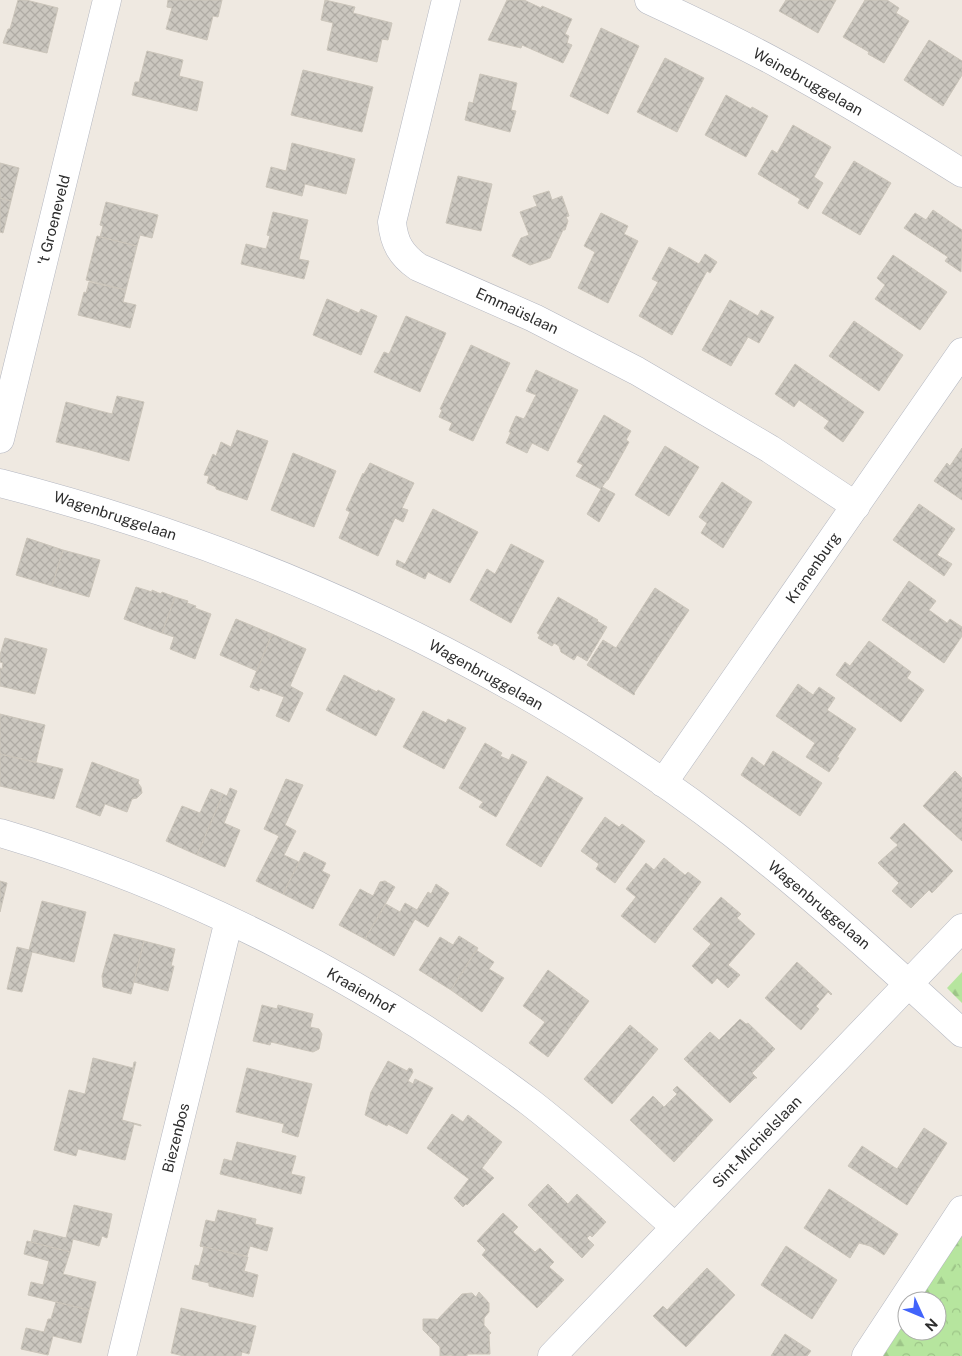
<svg xmlns="http://www.w3.org/2000/svg" width="962" height="1356" viewBox="0 0 962 1356" font-family="'Public Sans',sans-serif">
  <defs>
    <pattern id="forest-firs" width="22" height="20" patternUnits="userSpaceOnUse" patternTransform="scale(1.25)"><rect width="22" height="20" fill="#b6e59e"/><path d="M5 1l3.5 6h-7zM16 11l3.5 6h-7z" fill="#9dc588"/></pattern>
    <pattern id="park-crowns" width="20" height="18" patternUnits="userSpaceOnUse" patternTransform="scale(1.25)"><rect width="20" height="18" fill="#b6e59e"/><path d="M2 6a3 3 0 1 1 6 0M12 15a3 3 0 1 1 6 0" fill="none" stroke="#9dc588"/></pattern>
    <pattern id="building-cross-hatch" width="8" height="8" patternUnits="userSpaceOnUse" patternTransform="scale(1.25)"><rect width="8" height="8" fill="#cbc7bf"/><path d="M0 0l8 8M0 8l8-8" fill="none" stroke="#afaba4"/></pattern>
  </defs>
  <rect width="100%" height="100%" fill="#efe9e1"/>
  <path fill="url(#forest-firs)" d="M962,972v31l-15,-15z
    M962,1235v121h-79l24,-37v12h30v-30h-18z"/>
  <path fill="url(#park-crowns)" d="M962,1257v99h-64l16,-25h23v-30h-3z"/>
  <path fill="url(#building-cross-hatch)" stroke="#cbc5ba" d="M18,0h8l32,8 -11,45 -44,-10 5,-14h2z
    M168,0h54l-4,17 -5,-1 -6,24 -41,-11 6,-21 -5,-1z
    M325,0l30,7 -2,6 39,10 -4,17 -6,-1 -5,23 -50,-12 6,-27 -12,-3z
    M507,0h17l17,8 1,-2 30,13 -7,15 4,2 -2,7 5,2 -9,18 -41,-18 -1,3 -33,-8z
    M786,0h50l-18,33 -39,-22z
    M865,0h22l12,8 -3,5 13,8 -25,42 -16,-9 1,-2 -26,-15z
    M601,28l38,18 -31,68 -38,-18z
    M929,40l33,21v14l-19,31 -39,-26z
    M147,51l36,9 -4,16 24,6 -6,29 -65,-16 3,-13h4z
    M665,58l39,20 -27,54 -40,-20z
    M303,70l70,17 -11,45 -71,-17z
    M480,74l37,9 -6,27 5,1 -6,21 -45,-12 4,-18 4,1z
    M726,95l25,14 1,-2 16,9 -22,41 -41,-22z
    M793,125l38,22 -17,30 9,6 -15,26 -10,-6 2,-4 -42,-25 14,-24 5,3z
    M292,143l63,16 -9,35 -41,-10 -3,12 -36,-9 5,-20 15,4z
    M854,161l37,22 -31,52 -38,-22z
    M0,163l19,5 -8,33 -11,-3z
    M458,176l34,8 -11,47 -35,-8z
    M549,191l3,9 10,-4 7,20 -3,1 2,4 -3,9h-2l-13,28 -20,7 -18,-9 9,-18 8,-3 -9,-23 17,-6 -4,-10z
    M0,198l11,3 -8,32 -3,-1z
    M106,202l52,13 -6,23 -12,-3 -3,11 -37,-9 3,-11 -3,-1z
    M933,210l29,20 -1,42 -16,-11 3,-4 -44,-29 11,-15 11,7z
    M273,212l35,8 -9,39 10,2 -5,18 -63,-15 5,-20 20,5 4,-13 -3,-1z
    M601,213l27,13 -4,8 14,7 -30,62 -30,-15 17,-36 -11,-6z
    M97,236l40,10 -11,44 -40,-10z
    M669,247l30,17 6,-10 12,8 -7,11 -3,-2 -35,64 -33,-19 19,-34 -6,-3z
    M893,255l54,37 -27,38 -45,-31 10,-14 -8,-7z
    M89,282l37,8 -3,12 13,3 -6,23 -52,-13 6,-23 2,1z
    M327,299l32,14 2,-4 16,7 -16,39 -48,-20z
    M730,300l28,16 3,-6 13,7 -15,26 -11,-6 -17,29 -29,-16z
    M406,316l40,17 -26,59 -46,-20 10,-20 5,2z
    M854,321l49,34 -24,36 -50,-35z
    M471,345l39,18 -37,78 -24,-11 3,-7 -13,-6 3,-7 -2,-1z
    M795,364l69,48 -21,30 -19,-14 5,-7 -30,-21 -5,7 -19,-13z
    M536,370l42,20 -30,61 -16,-8 -5,10 -21,-10 5,-11h-2l7,-16 8,3 12,-24 -10,-4z
    M117,396l27,6 -15,59 -39,-11 -34,-8 10,-40 46,12z
    M604,415l27,16 -5,9 3,2 -21,38h-1l-5,7 13,7 -16,28 -12,-8 14,-25 -25,-13 7,-11 -6,-3z
    M237,430l31,11 -21,59 -31,-11v-2l-9,-4 2,-7 -5,-1 9,-21 3,2 5,-14 10,5z
    M665,446l34,21 -30,49 -34,-21z
    M962,448v52l-28,-19 13,-18 3,3z
    M293,453l43,18 -22,56 -43,-17z
    M370,463l44,20 -12,25 6,2 -5,12 -8,-4 -17,38 -39,-18 11,-26 -4,-2 17,-37 1,1z
    M722,482l30,20 -29,46 -22,-15 6,-10 -8,-6z
    M919,504l36,25 -18,26 15,9 -8,12 -51,-36z
    M433,509l45,23 -28,51 -22,-11 -3,7 -29,-14 1,-5 8,4z
    M27,538l36,12 -11,36 -36,-11z
    M511,544l33,17 -33,62 -41,-23 17,-31 8,5z
    M63,550l37,10 -11,37 -37,-11z
    M909,581l27,20 -7,9 18,13 3,-4 12,8v9l-18,27 -62,-43z
    M136,587l16,5v-2l9,4 1,-2 13,5 -13,36 -38,-14z
    M655,588l34,22 -55,83 1,1 -1,1 -47,-30 16,-25 13,8z
    M175,597l13,4 -1,2 9,3 -1,2 16,6 -16,45 -25,-10 4,-12 -12,-4z
    M558,597l40,23 -1,1 10,6 -20,34 -10,-6 -3,5 -13,-8 -2,-6 -5,-3 -2,3 -14,-8 2,-3 -3,-2z
    M236,619l36,15 -15,37 -37,-16z
    M272,634l34,15 -16,37 13,7 -14,29 -13,-6 8,-19 -24,-9 -1,3 -9,-4z
    M5,638l42,11 -12,45 -35,-8v-18l2,1 1,-6 -3,-1v-7z
    M869,641l42,31 -4,6 17,12 -23,32 -65,-47 9,-13 5,4z
    M344,675l33,17 1,-2 17,9 -19,37 -50,-26z
    M798,684l15,11 6,-8 16,11 -8,12 29,19 -19,28 2,1 -10,14 -23,-15 9,-14 -39,-27z
    M423,711l23,12 2,-4 18,9 -22,41 -41,-22z
    M0,714l45,11 -9,37 -36,-8z
    M485,743l17,10 -2,3 9,4 3,-6 15,8 -31,55 -17,-10 4,-5 -24,-14z
    M773,751l49,32 -22,33 -59,-41 11,-18 12,9z
    M0,754l63,15 -9,30 -54,-13z
    M92,762l47,18 -1,3 3,4 1,6 -5,5 -5,1 -5,13 -22,-8 -5,12 -24,-9z
    M955,771l7,7v63l-39,-35z
    M547,776l36,22 -42,69 -35,-22z
    M286,779l17,6 -18,40 11,6 -12,24 15,7 -16,32 -27,-13 23,-45 -15,-7z
    M230,788l7,3 -13,32 16,7 -15,37 -28,-12 26,-61 4,2z
    M211,789l12,5 -26,61 -31,-14 16,-35 18,7z
    M605,817l14,10 3,-3 23,17 -30,42 -19,-14 3,-5 -18,-13z
    M904,823l49,48 -21,22 -3,-3 -18,18 -19,-17 7,-8 -21,-20 20,-18 -8,-7z
    M304,852l22,11 -4,8 8,4 -17,34 -30,-15z
    M664,858l21,17 3,-3 13,10 -46,61 -34,-27 15,-19 -10,-8 20,-26 8,7z
    M0,881l7,2 -7,29z
    M385,881l10,6 -30,52 -26,-14 21,-36 13,7 7,-14z
    M436,884l13,9 -21,34 -13,-8 -21,37 -29,-17 21,-35 14,8 5,-9 12,7 11,-18 3,2z
    M721,897l20,17 -4,4 18,16 -27,31 12,10 -12,13 -11,-10 -5,6 -20,-18 19,-22 -18,-15z
    M42,901l44,11 -12,50 -42,-10 -10,40 -15,-3 10,-42 12,3z
    M114,934l30,7 -13,53 -28,-7 -1,-11z
    M459,936l19,12 -27,42 -32,-20 21,-33 13,8z
    M144,941l31,8 -4,17h3l-6,25 -34,-9z
    M476,950l18,12 -5,7 15,9 -22,34 -31,-22z
    M797,962l35,32 -1,1 -3,-3 -12,14 3,3 -18,21 -36,-32z
    M548,970l41,31 -41,56 -19,-14 16,-21 -22,-16z
    M262,1005l15,4 1,-4 35,9 -3,13 9,2 3,5 -3,15 -6,3 -42,-10 -1,3 -17,-4z
    M740,1019l6,5 2,-1 27,26 -23,24 5,5h-2l-25,25 -46,-44 26,-27 9,8z
    M630,1025l28,24 -46,55 -28,-25z
    M93,1058l40,10 1,-6h2l-14,58 19,5v1l-7,-2 -9,36 -47,-11 -2,7 -22,-6 15,-60 16,4z
    M388,1061l19,10 2,-3 3,1 1,3 -5,9 5,3 2,-5 18,9 -26,46 -19,-10 -1,2 -22,-11 6,-23z
    M247,1068l65,16 -14,53 -16,-5 2,-8 -48,-12z
    M677,1086l36,34 -39,42 -44,-42 23,-24 11,11 13,-13 -4,-4z
    M452,1114l11,8 5,-7 34,27 -20,26 12,10 -27,27 -1,-1 -3,3 -9,-9 15,-19 -42,-31z
    M924,1128l23,15 -40,62 -59,-39 14,-20 35,23z
    M237,1142l59,14 -5,18 14,3 -4,17 -81,-20 4,-15 8,2z
    M548,1184l20,20 9,-10 29,28 -14,15 -2,-2 -3,3 7,7 -12,13 -54,-53z
    M829,1189l69,45 -14,21 -14,-9 -11,-3 -9,15 -46,-30z
    M74,1205l38,9 -5,24 -5,-2 -3,10 -26,-7 -3,13 -39,-10 3,-12 32,8z
    M218,1210l38,9 -1,5 18,4 -6,23 -17,-5 -3,10 -47,-10 6,-26 9,2z
    M503,1213l15,14 -5,5 22,20 5,-4 14,14 -5,5 15,13 -27,28 -55,-53 4,-5 -9,-9z
    M27,1241l43,11 -7,22 33,8 -7,28 -61,-15 3,-13 12,3 6,-24 -25,-7z
    M200,1246l48,11 -4,14 14,4 -5,22 -44,-11v-3l-17,-4 3,-14 4,1 5,-19z
    M786,1246l51,34 -25,39 -51,-34z
    M707,1268l28,27 -49,52 -33,-31 10,-10 4,4z
    M479,1292l10,11v9l-5,6v7l7,8 -2,2 1,19h-23v2h-15v-1l-12,1v-9l-17,-17v-11h12l2,1 25,-26 10,-1 4,4z
    M56,1302l33,8 -8,33 -28,-7 -5,19 -27,-6 5,-21 18,4 4,-13h3z
    M181,1308l75,18 -7,28 -7,-2 -1,4h-57l-13,-3z
    M785,1334l26,17 -4,5h-36z"/>
  <g fill="none" stroke-linecap="round" stroke-linejoin="round">
    <g stroke="#b4b7c1" stroke-width="29">
      <path id="minor" d="M446,0l-54,222c2,21 9,33 26,45l116,51 103,53 133,78 86,57
        M649,0c45,21 90,42 133,66 61,33 121,70 180,107
        M0,439l107,-439
        M0,483c263,67 517,184 732,350 81,63 155,131 230,200
        M663,783l299,-431
        M0,833c191,56 372,150 531,270 50,39 97,82 144,124
        M122,1356l107,-436
        M552,1356l410,-428
        M866,1356l96,-146"/>
    </g>
    <use href="#minor" stroke="#fff" stroke-width="28"/>
  </g>
  <g text-anchor="middle" stroke-width="4.5" stroke-linejoin="round" paint-order="stroke">
    <g font-size="15" fill="#2e2e2e" stroke="#fff">
      <text transform="translate(808 82) rotate(29)" y="5">Weinebruggelaan</text>
      <text transform="translate(54 220) rotate(-76)" y="5">'t Groeneveld</text>
      <text transform="translate(517 311) rotate(25)" y="5">Emmaüslaan</text>
      <text transform="translate(115 516) rotate(18)" y="5">Wagenbruggelaan</text>
      <text transform="translate(813 568) rotate(-55)" y="5">Kranenburg</text>
      <text transform="translate(486 675) rotate(29)" y="5">Wagenbruggelaan</text>
      <text transform="translate(819 905) rotate(40)" y="5">Wagenbruggelaan</text>
      <text transform="translate(361 991) rotate(30)" y="5">Kraaienhof</text>
      <text transform="translate(176 1138) rotate(-76)" y="5">Biezenbos</text>
      <text transform="translate(757 1142) rotate(-46)" y="5">Sint-Michielslaan</text>
    </g>
  </g>
  <g transform="translate(922 1316) rotate(134)"><circle r="24" fill="#ffffff" stroke="#ababab"/>
  <path d="M0-4L9 19L0 12L-9 19Z" fill="#4264fb"/>
  <text y="-8" font-size="14" font-weight="bold" text-anchor="middle" fill="#2e2e2e">N</text>
  </g>
</svg>
